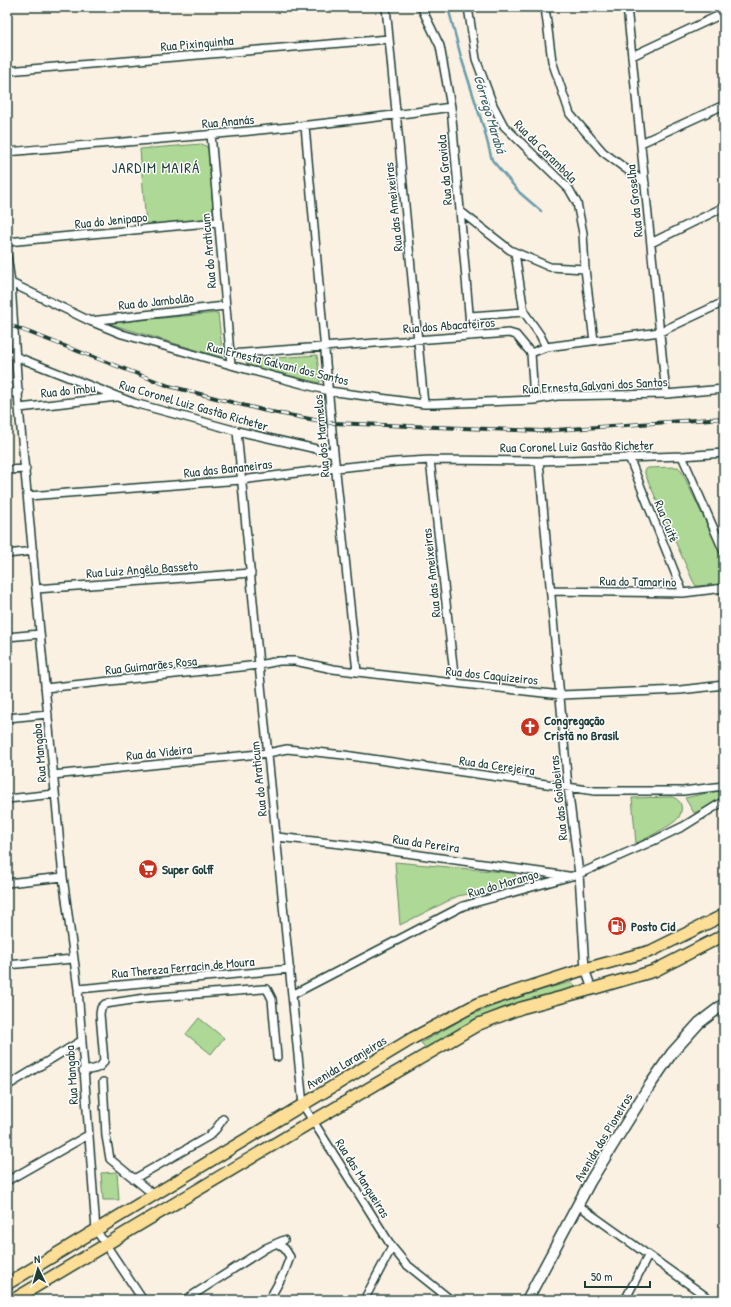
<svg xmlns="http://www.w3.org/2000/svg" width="731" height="1307" viewBox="0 0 731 1307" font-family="'Patrick Hand',sans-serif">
  <rect width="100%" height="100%" fill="#faf1e2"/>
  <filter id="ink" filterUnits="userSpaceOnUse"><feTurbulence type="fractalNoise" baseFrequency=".025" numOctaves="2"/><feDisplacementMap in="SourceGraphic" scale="8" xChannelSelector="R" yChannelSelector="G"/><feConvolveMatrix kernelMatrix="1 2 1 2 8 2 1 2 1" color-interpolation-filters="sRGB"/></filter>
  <g filter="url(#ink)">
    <path fill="#aed895" stroke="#668a64" d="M202,144l4,2 3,4 4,60 -3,7 -4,3 -60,5 -6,-76z
      M218,313l5,45 -116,-35z
      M317,355l3,28 -73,-18 -1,-3 3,-2z
      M674,467h4l3,3 43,90v24l-28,2 -3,-5 -48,-107v-4l3,-2z
      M716,791l3,1 2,4c-4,9 -19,13 -27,17l-9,-15z
      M672,797c4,1 8,4 9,8 1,4 0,8 -2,12 -5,8 -33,21 -43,27l-4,-46z
      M395,862l118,11 3,3 -1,7 -9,4 -48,9 -58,29z
      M572,982l5,6 -150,61 -6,-6 49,-28 58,-22z
      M199,1018l25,20 -13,16 -25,-20z
      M117,1172l2,28h-16l-2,-27z"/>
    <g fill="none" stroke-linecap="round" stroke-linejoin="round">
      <path stroke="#699bac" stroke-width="2.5" d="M448,7l13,50 23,72 8,31 28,33 21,18"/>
      <g stroke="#1f3d34" stroke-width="10">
        <path id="street" d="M386,7l38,397
          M422,7l1,4 17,35 11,61 20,229
          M468,7l8,52 17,46 11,21 65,63 8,14 6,30 2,36 9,72
          M545,7l7,54 18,53 33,38 42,31
          M627,7l39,387
          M632,56l92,-43
          M7,71l382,-32
          M305,126l29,327 23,219
          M211,134l20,231
          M641,143l83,-38
          M7,152c148,-13 297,-23 444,-45
          M460,211l50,39 40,17 35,2
          M7,242l211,-20
          M651,243l73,-36
          M515,253l9,59
          M7,255l4,28 8,125 44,469 15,112 18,241 47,70
          M7,281l83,40 32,13 116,33 91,24 95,13h11l99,-4 23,-4 109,-2 58,-5
          M470,316l54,-4 16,23 6,12
          M90,321l135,-15
          M7,353l127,50 103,28 97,22
          M531,353l3,47
          M230,354l279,-21 7,2 15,18 15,-6 114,-15 64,-30
          M7,394l12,-2
          M19,408l98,-11
          M237,431l22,234 44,440 89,142 14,17 45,36
          M682,456l42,96
          M629,457l54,136
          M430,460l25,223
          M539,461l29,326 11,87 6,95 7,20
          M7,470l19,-1
          M28,496l213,-16 95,-12 60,-6 34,-2 109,1 143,-5 42,-3
          M7,554l26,-3
          M36,589l215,-16
          M551,591l132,2 41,-5
          M7,637l33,-3
          M45,688l214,-23 20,-4h16l38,8 24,3 204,23 119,-5 44,-5
          M7,718l41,-4
          M53,775l215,-22 19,-4 57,6 251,36h88l41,-5
          M7,799l48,-5
          M277,837l73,8 218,31
          M7,883l56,-6
          M7,965l66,-6
          M78,989l212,-20
          M292,995l171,-89 116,-32 76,-34 29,-14 40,-25
          M83,1071c9,-2 17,-1 21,-10l-4,-47 1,-6 4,-4 40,-6 118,-9h4l5,10 5,58
          M103,1082l3,54 4,23 44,36
          M7,1086l74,-45
          M134,1179l75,-43 7,-7 7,-10
          M7,1181l81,-46
          M578,1205l133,95
          M185,1300l81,-52 18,-8
          M269,1300l15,-27 6,-16 -5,-8 -8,-6
          M364,1300l28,-53
          M625,1300l23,-44"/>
      </g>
      <g stroke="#1f3d34" stroke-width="13">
        <path id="secondary" d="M527,1300l64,-120 57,-92 24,-35 27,-30 25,-19"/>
      </g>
      <g stroke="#1f3d34" stroke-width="14">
        <path id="primary" d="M7,1284l406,-246 64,-34 108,-35 66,-18 73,-36
          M13,1300l300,-179 166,-97 42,-16 71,-19 62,-18 70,-36"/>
      </g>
      <use href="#street" stroke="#fff" stroke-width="7"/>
      <use href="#secondary" stroke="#fff" stroke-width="10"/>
      <use href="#primary" stroke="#fcde96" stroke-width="11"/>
      <g stroke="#1f3d34" stroke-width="4">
        <path id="rail" d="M7,324l162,62 97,25 66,12 210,8 182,-13"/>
      </g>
      <use href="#rail" stroke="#fff" stroke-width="2.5" stroke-dasharray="8" stroke-linecap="butt"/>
    </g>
  </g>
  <defs>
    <g id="church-disc" transform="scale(1)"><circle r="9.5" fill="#c8321e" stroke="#fff"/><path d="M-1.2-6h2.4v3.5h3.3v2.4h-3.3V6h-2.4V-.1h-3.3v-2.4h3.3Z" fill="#fff"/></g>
    <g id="supermarket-disc" transform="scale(1)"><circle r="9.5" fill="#c8321e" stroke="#fff"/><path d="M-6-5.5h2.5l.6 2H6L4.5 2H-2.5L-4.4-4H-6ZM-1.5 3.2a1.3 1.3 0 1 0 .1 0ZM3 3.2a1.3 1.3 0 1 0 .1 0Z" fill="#fff"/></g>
    <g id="fuel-disc" transform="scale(1)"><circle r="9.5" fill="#c8321e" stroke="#fff"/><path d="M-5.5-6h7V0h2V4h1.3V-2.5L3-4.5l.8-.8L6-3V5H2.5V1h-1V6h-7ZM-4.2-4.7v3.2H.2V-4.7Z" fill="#fff"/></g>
  </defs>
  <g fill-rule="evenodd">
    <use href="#church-disc" x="530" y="727"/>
    <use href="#supermarket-disc" x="148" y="869"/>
    <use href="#fuel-disc" x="617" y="926"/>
  </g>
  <g text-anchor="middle" stroke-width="3" stroke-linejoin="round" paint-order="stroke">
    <g font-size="13" fill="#1f3d34" stroke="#fff">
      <text transform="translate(197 43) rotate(-5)" y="5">Rua Pixinguinha</text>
      <text transform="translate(228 121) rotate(-5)" y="5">Rua Ananás</text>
      <text transform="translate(546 151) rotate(45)" y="5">Rua da Carambola</text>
      <text transform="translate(444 170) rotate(-95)" y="5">Rua da Graviola</text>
      <text transform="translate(634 201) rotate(-96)" y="5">Rua da Groselha</text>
      <text transform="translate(393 207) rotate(-96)" y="5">Rua das Ameixeiras</text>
      <text transform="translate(111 220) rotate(-6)" y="5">Rua do Jenipapo</text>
      <text transform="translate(208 251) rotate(-95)" y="5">Rua do Araticum</text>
      <text transform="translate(156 301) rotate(-6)" y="5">Rua do Jambolão</text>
      <text transform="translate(449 325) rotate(-4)" y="5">Rua dos Abacateiros</text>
      <text transform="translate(278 363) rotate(14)" y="5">Rua Ernesta Galvani dos Santos</text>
      <text transform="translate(595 385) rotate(-3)" y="5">Rua Ernesta Galvani dos Santos</text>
      <text transform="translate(68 390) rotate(-6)" y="5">Rua do Imbu</text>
      <text transform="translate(194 405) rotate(16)" y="5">Rua Coronel Luiz Gastão Richeter</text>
      <text transform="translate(321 436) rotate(-95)" y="5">Rua dos Marmelos</text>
      <text transform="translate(577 446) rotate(-1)" y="5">Rua Coronel Luiz Gastão Richeter</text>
      <text transform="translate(228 468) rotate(-6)" y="5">Rua das Bananeiras</text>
      <text transform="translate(667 521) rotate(68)" y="5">Rua Cuité</text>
      <text transform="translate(142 569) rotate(-4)" y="5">Rua Luiz Angêlo Basseto</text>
      <text transform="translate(431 573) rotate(-96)" y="5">Rua das Ameixeiras</text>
      <text transform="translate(638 581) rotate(1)" y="5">Rua do Tamarino</text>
      <text transform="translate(151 665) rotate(-6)" y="5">Rua Guimarães Rosa</text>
      <text transform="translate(492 675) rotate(6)" y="5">Rua dos Caquizeiros</text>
      <text transform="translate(159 752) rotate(-6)" y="5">Rua da Videira</text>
      <text transform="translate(39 753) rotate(-95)" y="5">Rua Mangaba</text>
      <text transform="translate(497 765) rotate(8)" y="5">Rua da Cerejeira</text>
      <text transform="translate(258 779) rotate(-96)" y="5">Rua do Araticum</text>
      <text transform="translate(558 798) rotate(-96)" y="5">Rua das Goiabeiras</text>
      <text transform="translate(426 843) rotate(8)" y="5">Rua da Pereira</text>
      <text transform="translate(503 883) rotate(-16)" y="5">Rua do Morango</text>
      <text transform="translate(183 967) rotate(-5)" y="5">Rua Thereza Ferracin de Moura</text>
      <text transform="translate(346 1062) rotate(-31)" y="5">Avenida Laranjeiras</text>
      <text transform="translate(71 1075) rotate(-94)" y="5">Rua Mangaba</text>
      <text transform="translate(603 1137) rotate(-59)" y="5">Avenida dos Pioneiros</text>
      <text transform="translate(363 1178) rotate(58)" y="5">Rua das Mangueiras</text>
    </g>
    <g font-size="13" font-weight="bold" fill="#1f3d34" stroke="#fff" text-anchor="start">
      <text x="544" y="725">Congregação<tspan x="544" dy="15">Cristã no Brasil</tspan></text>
      <text x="162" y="874">Super Golff</text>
      <text x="631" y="931">Posto Cid</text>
    </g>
    <g font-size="14" font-style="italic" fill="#3e6466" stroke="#fff">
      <text transform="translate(490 114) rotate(73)" y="5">Córrego Marabá</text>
    </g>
    <g font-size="15" letter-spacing="1" fill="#1f3d34" stroke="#fff">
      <text x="156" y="173">JARDIM MAIRÁ</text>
    </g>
  </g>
  <rect width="731" height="1307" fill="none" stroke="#fff" stroke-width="24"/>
  <rect x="12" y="12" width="707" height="1283" fill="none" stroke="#1f3d34" stroke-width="1.5" filter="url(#ink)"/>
  <g transform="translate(38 1269) rotate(355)" stroke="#ffffff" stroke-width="3" paint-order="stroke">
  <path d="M0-3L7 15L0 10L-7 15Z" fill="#1f3d34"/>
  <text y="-6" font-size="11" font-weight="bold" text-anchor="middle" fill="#1f3d34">N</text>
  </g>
  <path d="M585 1281v6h65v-6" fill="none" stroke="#1f3d34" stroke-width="2"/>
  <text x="591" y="1281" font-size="12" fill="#1f3d34" stroke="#ffffff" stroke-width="3" paint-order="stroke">50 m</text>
</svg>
